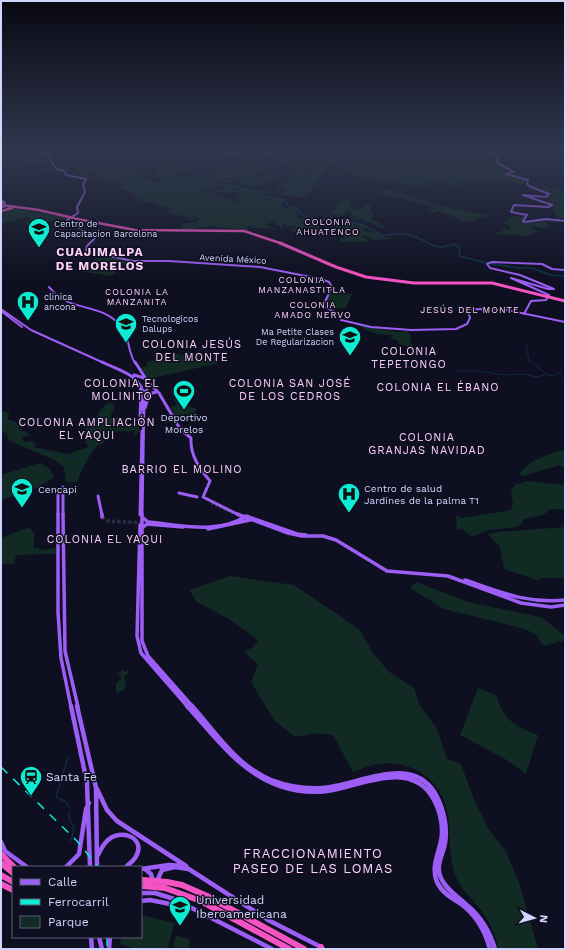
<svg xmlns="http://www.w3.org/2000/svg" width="566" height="950" viewBox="0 0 566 950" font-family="'Work Sans',sans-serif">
  <rect width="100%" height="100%" fill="#0e0f20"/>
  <path fill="#122a24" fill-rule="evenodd" d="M1,149l52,1 2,1h-6v2h3l-5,1 4,2 -2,4 5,3c-8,4 -17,1 -24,1l5,-3 -8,2 2,1 -8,-2 21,-3 -26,-2 -1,-2 -5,1 2,1 -11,3z
    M166,149h6l-2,4 4,-1 -8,5 -4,-1 4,-1 1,-1 -9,3 5,1h-13l1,2 6,2 14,-4 5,1 -3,-3 4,-2 -1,3 11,3 1,1h-3l5,4 -1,3 7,1 -8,1 3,2 -8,-1 -7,1 4,5h5l-2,2 8,-2 10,1 3,-3 17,-4 -6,-1 12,-2 7,1 6,-5 -8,-1 16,-7 -2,-2 -1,2 -19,-2 -6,-5h55l-3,3 13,1h2l-4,-2 12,-2h68l-30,12 -28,37 -25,-3 -1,-1 5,-3v-3l-7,2 1,-4 8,-4 -1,-1 4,-1 -3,-2 9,-4 -5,-1 9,-2 11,3 2,-3 -8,-3 -7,2 -2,-2 -15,-5 4,-2 1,-3 -22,-4 -13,2 10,1 -1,2 3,2 -1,3 5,-2 -3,4 2,4 -9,4v2l-3,1 1,2 -3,2 13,-2 1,-3 6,-3v-2h3l1,3 -1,1 10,3 -27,6 -2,1h6l-11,3v2c8,1 13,0 20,0l1,2 6,1 -8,1 -6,-2 -2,2 -3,-3 -5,2c6,2 9,2 14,2l-1,2 9,3 7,-2 4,2 -3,1 -2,6 15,3 2,1 -3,2 5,2 -4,2 17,6 2,3 4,-1 -1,3 7,3 -9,3 -2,-2 2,-1 -3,-1 2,-1c-4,0 -11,1 -18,0l3,4 -10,-3 2,-2 3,1v-3h-7l-4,-2 -2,2 2,1 -3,1 -8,-6 -7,2v1l14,5c-7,-2 -17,-1 -25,-2 -9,-1 2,-1 -6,-2l-3,1 3,2 -1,1 -39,-4 -15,3h-14l4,-6h8l8,-4 -6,-2 1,2 -5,2v-2l-18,-6 -5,1v-2l4,-1 -3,-2 8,-1 -14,-1 -10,-3 2,-2h-12l-3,-3 -7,-2h4l-3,-4 2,-1 -16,-3v-1l5,-2 -3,-2 4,-1 -22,-2h-1l4,-1 -3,-2 3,-1 -1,-1 -10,2 -3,-3 9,-3h-13l2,3 -3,2 -7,-2 1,-3 4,-1 -3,-1 -11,4 8,-5 -9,1 -14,-2 3,2 -13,2 -6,-1c4,-3 9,-7 16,-3l2,-3 -3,-3 11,-3 -15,1 4,-2 -2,-4 5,-2 16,9 -10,2v3h3l-3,1 16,-1 4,4 3,-4h6l-3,1h3l3,3c6,-3 13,3 19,-2l-5,-4 7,-2 6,2 -4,2c4,3 11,4 18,5l12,-5h10l-4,-2h-10l3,-1 -10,-5 1,-2 4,1v-1l-10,-4h17l2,1 -10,1 9,1 4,-1 -2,-2 17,-2zM146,169h6l6,3 -2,2 1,1 -1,2 8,3 -6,3 -7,-3h-9l1,-1 -3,-2 6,-1 2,-4 -3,2 -6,-2zM234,177l-2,2 6,-2 4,4 -4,2 11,4v3l-13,-2 4,3 -7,-1 -5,-4 -4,1v2h-8l-2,3 -18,-2h6h-3l13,-1v-2l17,-1 -17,-2 -1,-3 -4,-2 7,-1 -1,4h19l1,-2 -6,1 -1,-3zM214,192h25l4,3 -8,3 5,2 -5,2 -7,-4h-8z
    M183,149h30l1,1 -8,7 -15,2 2,-2 -4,-1 12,-1 -21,-1 1,-2h8l-10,-1z
    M440,149h31l53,32 1,3c-7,1 -12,-3 -19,-3 -15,-1 -31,0 -46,1l-3,4 -6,-1 -1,-3 -21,-1 -5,4 19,5 -88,-14 -6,-2 -9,-9 25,-2 1,-2 -18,-1 21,-10 48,2c11,12 29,7 43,5z
    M542,185l23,6v28h-8z
    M387,189l54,17 50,10 -16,3 -1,2h-14l-7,-5 -12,-3 1,-3 -8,3 -7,-3 7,-1 -4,-3 -52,-13z
    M340,201h15h-6l2,8 7,1 4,-2h3l-4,-3 11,1 -2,7 3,-1 1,3 -3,4 9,4 8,6 -10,-2 -8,-5h-7l1,-3h-11l3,-2 -5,-2v-5l-9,4 5,2 -14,-2h2h-8l7,-2 -2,-2 4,-2 -2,-2z
    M11,208l58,10 -39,7 -6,-3 7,-3 -4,-2 -26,7v-12z
    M525,216l-2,6 4,1 22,-3 12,1 -6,2 -11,-2 6,5 -7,2 -13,-2 8,5 -10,5 -34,-2 10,-4h-2l2,-2 7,2 -3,-5 -6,-2 8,-4 -5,-2z
    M340,221l13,1 1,4 7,1 -2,-4 7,2 1,3h-3l-1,3 19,2 1,4 13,1 -24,2 -9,-5 -1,2 5,2v3h-26l-1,-3 6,-2 -14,-2 1,-4 4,-1 -5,-3h6l-7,-1v-2l8,-1z
    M102,255l26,6 -16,15 -33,-5z
    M330,293l22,1 -6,14c-9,0 -18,1 -21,-5z
    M354,324l44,8 10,-1 3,6 -1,5 3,4 -5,1 -10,-4 1,-2 -9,-3 3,-3 -17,-1z
    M189,351l30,12 -70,16 -8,-11 7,-2 -2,-3c7,-3 16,-7 23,-5l6,-5 6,2 -5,4z
    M177,398l3,2 -1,2 18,7 -7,7 -5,-2 -7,8 -8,-15 7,-2 -3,-5z
    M108,403l7,1 -5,14h18l-1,6h12v8l-4,4 -1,-5 -27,1 -4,12 -5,1c-7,7 -19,28 -20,37h-12l-2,-15 -10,-7 -44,-19 -3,-5 1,-2 -7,-4v-20l8,3 -1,6 10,4 -2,1 5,3 -3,1 13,7 -9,2v3l3,2 8,-1v3l4,-1 -4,4 34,7 22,-7 -4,-4 2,-5 -2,-6 3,-9 10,-8v-2z
    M565,450v19l-5,-4 -33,10 -5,1 -2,-3c11,-14 28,-19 45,-23z
    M40,463c8,4 12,6 14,15l-20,11 -33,11v-25z
    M565,480v29h-14c-13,11 -16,5 -28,11l-1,4 -5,3 -29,3 -16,7 -10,-8 -5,1 -1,-15 5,3 50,-8 2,-6 -2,-13 4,-6 12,-4 36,4z
    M565,527v51h-24l-4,2 -33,-11 -4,-22 -12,-13 8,-2z
    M30,528l6,8 -2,1v11h5v2l17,-2 -1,6 -39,1 -2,9h-13v-26l23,-9z
    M230,576l64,9 66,45 13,23 15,18 26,17 5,16 18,25 10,30 14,5 14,38 13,26 18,24 13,30 19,67h-39c-4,-13 -8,-25 -16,-36 -9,-13 -21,-21 -27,-36 -8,-20 -5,-40 -8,-61 -4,-34 -35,-57 -69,-52 -9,1 -18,5 -26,8l-20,-37 -15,-2 -23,4 -21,-17 -23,-38 7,-18 -14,-12 9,-5 5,-7 -29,-21 -32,-17 -8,-12z
    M416,582l52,20 73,15 24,19v4l-21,6 -8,-11 -11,-6 -81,-20 -34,-21z
    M123,669l2,3 3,-2 1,2 -5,5 2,6 -1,6 -9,5v-11l6,-5 -4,-4z
    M478,688l18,7c8,25 18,31 42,40l-12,39 -21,-15 -45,-24z
    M141,915l34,8 -8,26h-29l-19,-5 3,-7h19z
    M176,936l14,3 -2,10 -15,-2z"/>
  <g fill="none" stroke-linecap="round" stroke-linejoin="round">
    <path stroke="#0e2b40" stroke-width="1" d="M526,344l3,16 17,14
      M457,371h22l25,4 19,-1 14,3 10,-3 6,2 5,-3 7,6
      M1,416l3,4 10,3 10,22
      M35,451l47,8
      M72,482l10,-16 1,-8 9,-12 6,-20 12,-22"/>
    <path stroke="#0e2b40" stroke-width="1.5" d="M68,757l-12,40 10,5 3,5
      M69,811v7l5,9 -3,14"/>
    <path stroke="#0e2b40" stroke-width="2" d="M193,181l33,4 28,6 10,6 19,2 6,8 9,2c3,5 6,8 12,10 6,3 15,0 22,0 19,1 34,6 50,17 7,-1 15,-3 22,-2 23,2 26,20 50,10l6,4 -1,8 28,7
      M488,263l30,5h13l20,7 14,1"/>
    <path stroke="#2b2d41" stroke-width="3" stroke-dasharray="3 1.5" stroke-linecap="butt" d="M211,503l22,10"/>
    <path stroke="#2b2d41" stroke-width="3.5" stroke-dasharray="3.5 2" stroke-linecap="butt" d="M102,517l6,4 40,2"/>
    <path stroke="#2b2d41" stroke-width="2.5" stroke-dasharray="2.5 1" stroke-linecap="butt" d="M42,212l2,1"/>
    <path stroke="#9d5ef6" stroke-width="2" d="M25,149l26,6 -1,4 6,10 8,2 2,4 20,4 -3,5 2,8 -8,15 1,6 -11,7 28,18 -8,8 -1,5 47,10h36l91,6 61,12 8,3 3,5 -9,19 15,8 3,6
      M482,149l3,3 8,1 4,6v4l17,9 -8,2 22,6 -1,4 2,2 20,8 -3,3 -23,-2 29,10 -4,2 -34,-2 -3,7 16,3 -4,6 2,1 21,-3 19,2
      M1,199l4,4
      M49,287c4,4 7,8 11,11 20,12 42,8 59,26 11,10 8,27 16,39
      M549,295l-38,-17 37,11h6l-34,-14 -30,-7 -3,-4 5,-2 50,2 10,5 13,1
      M1,309l30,21 73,33
      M1,311l21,16
      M524,314l7,-13 15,-1 2,-3
      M341,320l30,7 40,3 45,-1 11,-5 3,-6 -2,-7 4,-2 35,1 58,12"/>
    <path stroke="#9d5ef6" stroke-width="3" d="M102,362c18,9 38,12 42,34l-2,119
      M135,362l13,20 11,11 21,36 11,9c-1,17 8,30 19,43l-7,16 36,18
      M134,375l10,3
      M134,380l8,11v18
      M141,395l-1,21 2,9
      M145,408l4,-14 7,-2
      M63,487v28
      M58,489v26
      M179,493l18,4
      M98,496l4,19
      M140,515l2,-84"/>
    <path stroke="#9d5ef6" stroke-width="3.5" d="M58,514v98l3,46 10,49
      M63,514l2,137 13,56
      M102,514v3
      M142,514v127l6,15 45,51
      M237,514l51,19 14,3h21l13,4 51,31 61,5 73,27 30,4 14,-2
      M142,517l6,5c31,3 71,13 98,-6l51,18 9,1
      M140,525l-3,111 4,17 47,54
      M142,528l5,-4 36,3
      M208,529l42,-9
      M465,580c35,12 62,24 100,20"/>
    <path stroke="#9d5ef6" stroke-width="4.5" d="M71,706l16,77 3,84
      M77,706l19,82 1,79
      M187,706c28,30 52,66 93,80 15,5 32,7 47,5 34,-5 83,-32 106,7 7,12 11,29 8,43 -3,14 -10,27 -4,41 5,11 15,16 24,22 15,11 24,27 29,45
      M192,706c24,27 45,60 79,74 16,6 34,9 51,8 35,-2 88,-35 113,5 8,14 13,33 10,50 -2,12 -10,23 -4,35 5,12 18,19 27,28 14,12 22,26 27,43
      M97,789l10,21 10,11 69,45
      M1,842l4,9 22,16
      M98,855c2,-4 5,-10 8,-13 15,-16 42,-3 29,16 -2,3 -6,6 -9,9
      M66,867l13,-13 7,-45 3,-6
      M141,869l28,-4 15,1 86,55 51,26
      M145,869l6,5 2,7
      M157,881l5,-11 13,-3 13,2
      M141,893h14l19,6 98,50
      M141,901l9,-1 40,8
      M91,937l1,12
      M99,937l3,12
      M109,949l1,-12"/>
    <path stroke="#f552c3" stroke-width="2.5" d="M1,205l38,5 30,7
      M1,211l11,-3
      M72,218l63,12 109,1 39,13"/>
    <path stroke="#f552c3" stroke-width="3" d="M280,243l56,24 30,10 48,6h78l73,18"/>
    <path stroke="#f552c3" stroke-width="6" d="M1,854l13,13
      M1,863l12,10
      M1,875l12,7
      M167,882l15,3 25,11 97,53
      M1,884l12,6
      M165,888l36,13 88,48
      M321,947l1,2"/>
    <path stroke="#0decd2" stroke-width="1.5" stroke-dasharray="9 8" stroke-linecap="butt" d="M1,767l76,74 21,26
      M107,937v12"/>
    <path stroke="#9d5ef6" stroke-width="2" d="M4,207l1,-4"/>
    <path stroke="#9d5ef6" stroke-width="3" d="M141,395l6,-5"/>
    <path stroke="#f552c3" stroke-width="2.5" d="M2,207l1,-4
      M69,217l4,1"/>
    <path stroke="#f552c3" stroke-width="6" d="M143,880l24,2
      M143,886l22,2"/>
  </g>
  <linearGradient id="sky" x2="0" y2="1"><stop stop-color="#080812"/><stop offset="0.53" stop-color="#30374e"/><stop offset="1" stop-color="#30374e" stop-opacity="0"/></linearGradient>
  <rect width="566" height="282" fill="url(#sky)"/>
  <defs>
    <g id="university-pin" transform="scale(1.15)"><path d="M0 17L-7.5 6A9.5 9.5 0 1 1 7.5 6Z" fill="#0decd2" stroke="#0e0f20"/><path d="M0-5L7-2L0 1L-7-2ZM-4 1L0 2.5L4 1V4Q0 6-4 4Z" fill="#111"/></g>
    <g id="hospital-pin" transform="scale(1.15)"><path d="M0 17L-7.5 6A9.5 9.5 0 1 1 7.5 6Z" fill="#0decd2" stroke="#0e0f20"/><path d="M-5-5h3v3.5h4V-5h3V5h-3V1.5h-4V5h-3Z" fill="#111"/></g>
    <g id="stadium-pin" transform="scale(1.15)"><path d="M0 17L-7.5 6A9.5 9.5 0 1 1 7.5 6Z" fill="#0decd2" stroke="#0e0f20"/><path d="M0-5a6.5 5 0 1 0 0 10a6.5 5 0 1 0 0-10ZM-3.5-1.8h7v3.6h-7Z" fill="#111"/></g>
    <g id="station-pin" transform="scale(1.15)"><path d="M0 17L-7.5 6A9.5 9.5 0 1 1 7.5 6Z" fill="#0decd2" stroke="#0e0f20"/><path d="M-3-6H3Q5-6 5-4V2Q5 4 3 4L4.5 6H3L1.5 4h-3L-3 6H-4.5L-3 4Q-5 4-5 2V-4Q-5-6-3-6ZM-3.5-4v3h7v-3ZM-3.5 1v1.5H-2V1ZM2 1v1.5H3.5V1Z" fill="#111"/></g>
  </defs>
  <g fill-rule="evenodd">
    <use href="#university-pin" x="39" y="229"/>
    <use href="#hospital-pin" x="28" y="302"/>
    <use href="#university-pin" x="126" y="324"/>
    <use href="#university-pin" x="350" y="337"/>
    <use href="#stadium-pin" x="184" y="391"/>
    <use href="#university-pin" x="22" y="489"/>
    <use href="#hospital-pin" x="349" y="494"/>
    <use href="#station-pin" x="31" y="777"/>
    <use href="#university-pin" x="180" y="907"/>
  </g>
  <g text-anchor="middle" stroke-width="3" stroke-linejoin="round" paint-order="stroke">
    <g font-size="9" letter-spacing="1" fill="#fdd2f6" stroke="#0e0f20">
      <text x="328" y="225">COLONIA<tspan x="328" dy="10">AHUATENCO</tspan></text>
      <text x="302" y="283">COLONIA<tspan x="302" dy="10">MANZANASTITLA</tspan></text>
      <text x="137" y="295">COLONIA LA<tspan x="137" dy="10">MANZANITA</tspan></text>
      <text x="313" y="308">COLONIA<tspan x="313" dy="10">AMADO NERVO</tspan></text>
      <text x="470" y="313">JESÚS DEL MONTE</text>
    </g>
    <g font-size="9" fill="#d0d5fc" stroke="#0e0f20" text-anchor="start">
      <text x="54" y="227">Centro de<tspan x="54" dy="10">Capacitacion Barcelona</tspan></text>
      <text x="44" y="300">clinica<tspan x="44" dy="10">ancona</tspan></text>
      <text x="142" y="322">Tecnologicos<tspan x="142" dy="10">Dalups</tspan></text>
      <text x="334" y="335" text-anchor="end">Ma Petite Clases<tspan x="334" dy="10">De Regularizacion</tspan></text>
    </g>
    <g font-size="9" fill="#d0d5fc" stroke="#0e0f20">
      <text transform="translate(233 259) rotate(3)" y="3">Avenida México</text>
    </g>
    <g font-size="10" fill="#d0d5fc" stroke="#0e0f20" text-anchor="start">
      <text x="184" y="421" text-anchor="middle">Deportivo<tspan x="184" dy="12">Morelos</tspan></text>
      <text x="364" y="492">Centro de salud<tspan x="364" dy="12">Jardines de la palma T1</tspan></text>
      <text x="38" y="493">Cencapi</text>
    </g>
    <g font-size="11" letter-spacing="1" fill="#fdd2f6" stroke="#0e0f20">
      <text x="192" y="348">COLONIA JESÚS<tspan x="192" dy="13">DEL MONTE</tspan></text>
      <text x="409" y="355">COLONIA<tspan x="409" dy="13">TEPETONGO</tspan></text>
      <text x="122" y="387">COLONIA EL<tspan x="122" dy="13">MOLINITO</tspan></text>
      <text x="290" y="387">COLONIA SAN JOSÉ<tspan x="290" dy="13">DE LOS CEDROS</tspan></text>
      <text x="438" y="391">COLONIA EL ÉBANO</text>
      <text x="87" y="426">COLONIA AMPLIACIÓN<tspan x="87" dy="13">EL YAQUI</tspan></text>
      <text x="427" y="441">COLONIA<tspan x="427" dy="13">GRANJAS NAVIDAD</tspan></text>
      <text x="182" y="473">BARRIO EL MOLINO</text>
      <text x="105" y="543">COLONIA EL YAQUI</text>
    </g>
    <g font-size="12" font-weight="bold" letter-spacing="1" fill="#fdd2f6" stroke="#0e0f20">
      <text x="100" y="256">CUAJIMALPA<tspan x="100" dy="14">DE MORELOS</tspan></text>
    </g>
    <g font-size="12" fill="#d0d5fc" stroke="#0e0f20" text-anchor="start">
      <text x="46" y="781">Santa Fe</text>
      <text x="196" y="904">Universidad<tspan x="196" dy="14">Iberoamericana</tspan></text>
    </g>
    <g font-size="13" letter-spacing="1" fill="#fdd2f6" stroke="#0e0f20">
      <text x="313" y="858">FRACCIONAMIENTO<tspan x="313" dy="15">PASEO DE LAS LOMAS</tspan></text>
    </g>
  </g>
  <rect width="566" height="950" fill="none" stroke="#d0d5fc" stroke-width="4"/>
  <rect x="12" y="866" width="130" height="72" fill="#0e0f20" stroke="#5c5e78"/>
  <rect x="20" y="879" width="20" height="6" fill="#9d5ef6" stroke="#5c5e78"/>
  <text x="48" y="886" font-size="12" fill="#d0d5fc">Calle</text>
  <rect x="20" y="899" width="20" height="6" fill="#0decd2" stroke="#5c5e78"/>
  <text x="48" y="906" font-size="12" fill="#d0d5fc">Ferrocarril</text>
  <rect x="20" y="916" width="20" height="12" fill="#122a24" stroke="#5c5e78"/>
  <text x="48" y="926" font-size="12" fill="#d0d5fc">Parque</text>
  <g transform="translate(534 918) rotate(96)" stroke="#0e0f20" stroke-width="3" paint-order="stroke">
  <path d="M0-3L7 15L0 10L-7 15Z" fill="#d0d5fc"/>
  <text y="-6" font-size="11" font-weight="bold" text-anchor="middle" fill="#d0d5fc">N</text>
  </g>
</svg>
